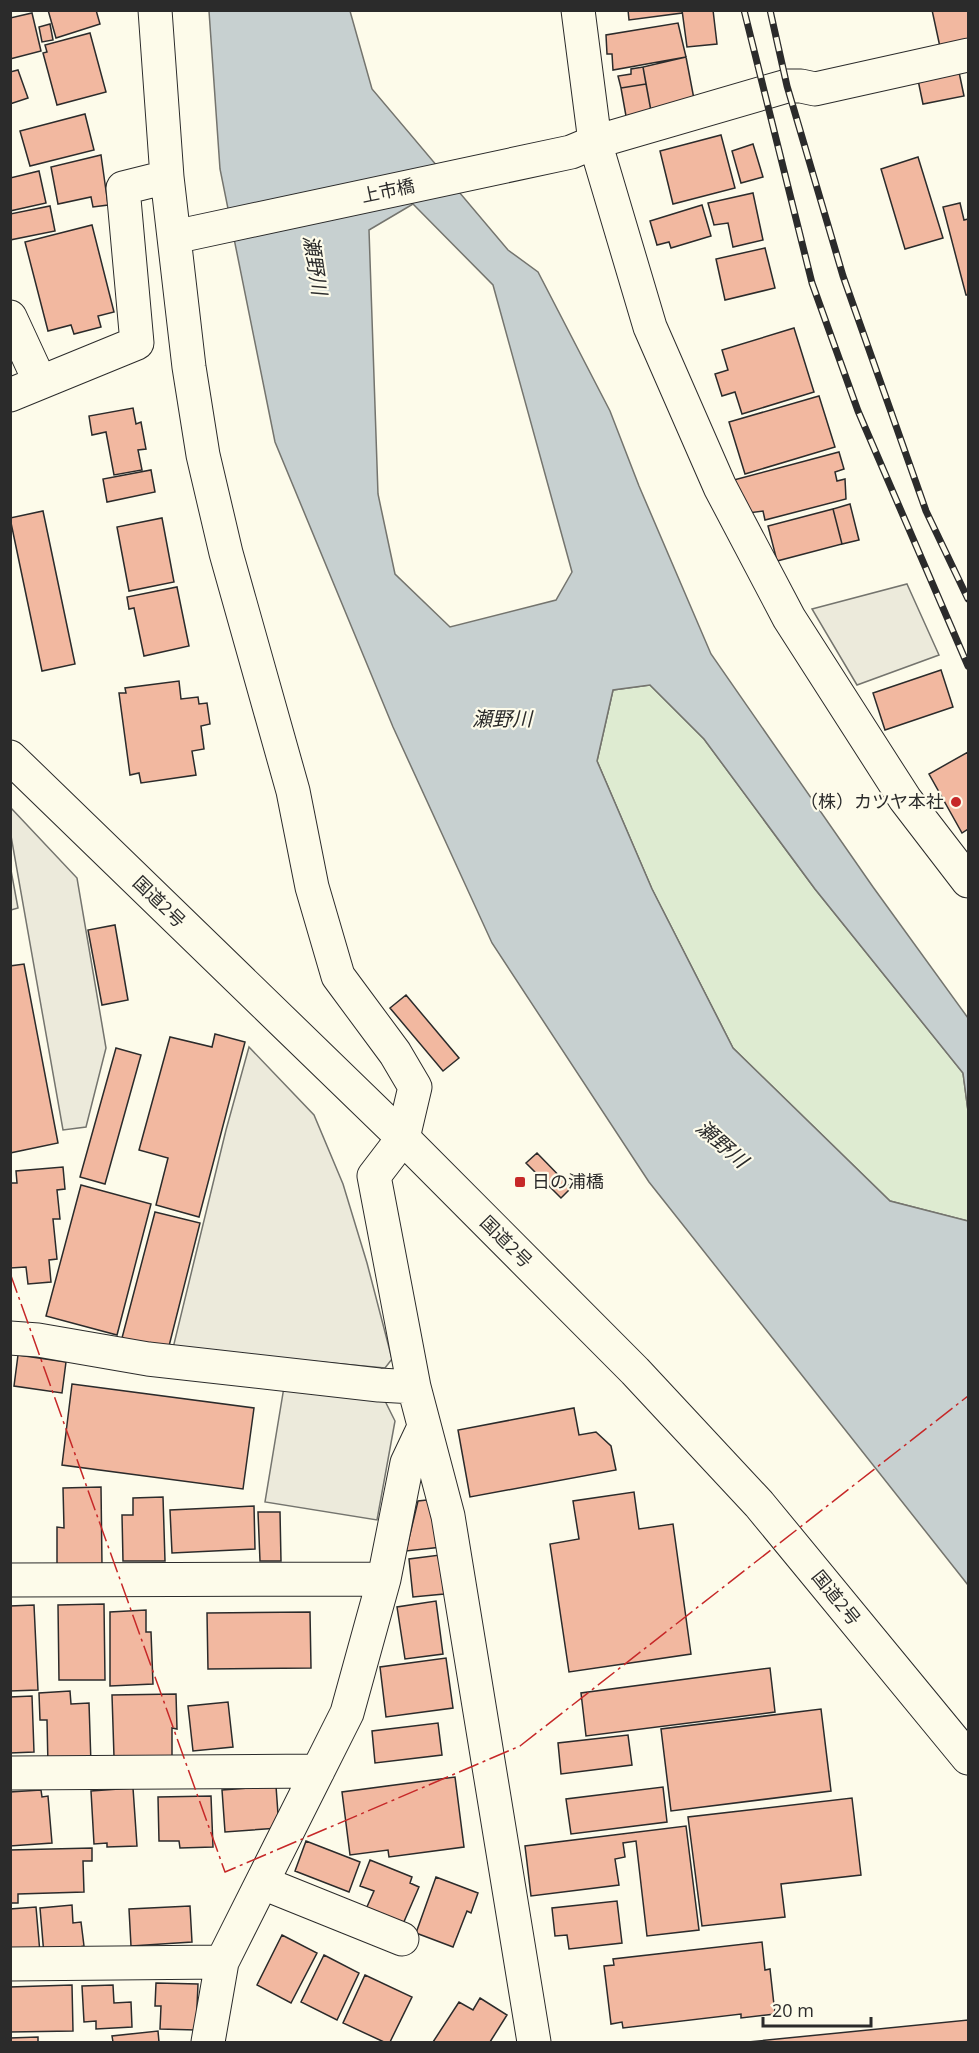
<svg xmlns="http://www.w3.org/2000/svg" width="979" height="2053" viewBox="0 0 979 2053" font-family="'Open Sans','Noto Sans JP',sans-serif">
  <rect width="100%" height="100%" fill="#fdfbea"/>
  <path fill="#deebd1" stroke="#74746e" stroke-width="1.5" d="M650,685l54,54 111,150 148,184 5,38v110l-78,-20 -157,-153 -81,-159 -55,-128 16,-71z"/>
  <path fill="#eceadb" stroke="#74746e" stroke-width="1.5" d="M907,584l32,71 -82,30 -45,-76z
    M11,808l66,70 29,170 -20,79 -23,3 -52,-294z
    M10,865l8,43 -7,2h-1z
    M249,1047l65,68 29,69 24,79 25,96 -7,9 -212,-20 53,-218z
    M284,1387l100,12 11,22 -18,99 -112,-18z"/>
  <path fill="#c7d0d0" stroke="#74746e" stroke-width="1.5" fill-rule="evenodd" d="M209,11h141l22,78 136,161 30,22 72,139 29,75 72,168 162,233 95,131v93l-5,-38 -148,-184 -111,-150 -54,-54 -37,5 -16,71 55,128 81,159 157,153 78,20v364l-319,-403 -157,-239 -99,-216 -118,-285 -55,-273zM413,204l80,81 79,287 -16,28 -106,27 -55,-53 -17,-80 -9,-264z"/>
  <path fill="#f2b8a0" stroke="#2b2b2b" stroke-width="1.5" d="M48,10h48l4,14 -44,14z
    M628,10h54v3l-53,7z
    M682,10h31l4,34 -30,3z
    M932,10h36v30l-28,7z
    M32,13l9,38 -31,8v-41z
    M678,23l8,34 -73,13 -1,-16h-5l-1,-19z
    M50,24l3,16 -11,2 -3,-15z
    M90,33l16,59 -49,13 -14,-52 4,-1 -2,-7z
    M686,57l8,42 -43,12 -8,-44z
    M643,67l3,17 -25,4 -3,-12 13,-2v-5z
    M18,70l10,28 -18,6v-32z
    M959,72l5,24 -41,8 -5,-24z
    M646,84l5,27 -25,5 -5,-28z
    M85,114l9,36 -64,16 -10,-35z
    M721,135l14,53 -62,16 -13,-53z
    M753,144l10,33 -22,6 -9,-32z
    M101,155l7,50 -15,2 -2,-10 -33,7 -7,-37z
    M918,157l25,81 -38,11 -24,-80z
    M39,171l7,32 -36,8v-33z
    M753,193l10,47 -30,7 -5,-24 -14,2 -6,-22z
    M960,203l4,17 4,-1v76h-2l-23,-88z
    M702,205l9,31 -40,12 -2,-6 -12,3 -7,-24z
    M50,206l5,25 -45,9v-26z
    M92,225l22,87 -16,4 3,11 -27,7 -3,-9 -23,6 -23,-89z
    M765,248l10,40 -50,12 -9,-41z
    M794,328l20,64 -72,22 -7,-22 -13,4 -7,-22 13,-4 -6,-20z
    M819,396l16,51 -90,27 -16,-52z
    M133,408l3,16 5,-2 5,27 -8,1 4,20 -28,5 -8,-43 -14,3 -3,-19z
    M839,452l5,17 -9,3 2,9 8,-2 1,20 -81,21 -2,-9 -22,3 -11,-33z
    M151,470l4,22 -48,10 -4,-23z
    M850,504l9,36 -17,4 -9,-35z
    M833,509l9,35 -65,17 -9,-35z
    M43,511l32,153 -33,7 -32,-153z
    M162,518l12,64 -45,9 -12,-64z
    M177,587l12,59 -45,10 -10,-48 -5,1 -2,-12z
    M941,670l12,37 -68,23 -12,-37z
    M179,681l2,18 17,-2 1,7 8,-1 3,21 -9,2 3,23 -12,2 4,24 -55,8 -2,-10 -9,2 -11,-82h7l-1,-5z
    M968,752v77l-6,4 -33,-59z
    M115,925l13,75 -26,5 -14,-75z
    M24,964l34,179 -48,10v-187z
    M406,995l53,63 -16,13 -53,-63z
    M215,1034l30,8 -46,175 -43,-12 12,-47 -29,-8 31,-113 42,10z
    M116,1048l25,7 -36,129 -25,-7z
    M537,1153l34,35 -10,10 -35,-35z
    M63,1167l2,22 -8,1 3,29h-7l4,40 -8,1 2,22 -23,2 -2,-17 -16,1v-85h7l-1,-12z
    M81,1185l70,19 -34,131 -71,-19z
    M155,1212l45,11 -32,127 -46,-12z
    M18,1355l48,7 -4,31 -48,-7z
    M72,1384l182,24 -11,81 -181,-24z
    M574,1408l5,27 17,-3 15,14 5,24 -146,27 -12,-67z
    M101,1487l1,78h-45v-38l7,1 -1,-40z
    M634,1492l5,37 34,-5 18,130 -122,18 -19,-128 29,-5 -6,-38z
    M163,1497l2,64h-42l-1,-46h11v-17z
    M436,1499l6,48 -36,4 12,-50z
    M254,1506l1,43 -83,4 -2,-43z
    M258,1512h22l1,49h-21z
    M440,1555l4,39 -31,3 -4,-38z
    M436,1601l7,53 -38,5 -8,-52z
    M104,1604l1,76h-46l-1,-75z
    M34,1605l4,85 -28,1v-85z
    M146,1610v22h5l2,52 -43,2v-74z
    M310,1612l1,56 -103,1 -1,-56z
    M446,1658l7,50 -67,9 -6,-50z
    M770,1668l5,44 -189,24 -5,-43z
    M70,1691l1,13 18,-1 2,61 -43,2 -1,-46h-7l-1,-27z
    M176,1694l1,35 -5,-1v34l-58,-5 -2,-62z
    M32,1696l2,56 -24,1v-56z
    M228,1702l5,45 -40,4 -5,-45z
    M821,1709l10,82 -160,20 -10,-82z
    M438,1723l4,32 -67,8 -3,-32z
    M628,1735l4,30 -71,9 -3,-31z
    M455,1777l9,70 -75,10 -1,-7 -38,5 -8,-63z
    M276,1786l3,42 -54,4 -3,-42z
    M663,1787l4,35 -96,12 -5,-35z
    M133,1788l4,58 -30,1v-4l-13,1 -3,-53z
    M41,1790l1,7 6,-1 4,47 -42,3v-54z
    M211,1796l2,51 -33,1 -1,-7h-20l-1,-44z
    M852,1798l9,77 -80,9 4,33 -83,9 -14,-109z
    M686,1826l13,104 -52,6 -11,-95 -13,2 2,14 -10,2 4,26 -88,11 -6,-50z
    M306,1841l54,21 -11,30 -54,-21z
    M92,1848v13h-9l1,31 -66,2v9h-8v-53z
    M370,1860l42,17 -2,6 9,4 -16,37 -37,-15 8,-18 -14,-5z
    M436,1877l42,16 -7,20 -4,-2 -14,36 -37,-14z
    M617,1901l5,42 -53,6 -2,-14 -12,1 -3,-28z
    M72,1905l1,18 8,-1 3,24 -40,9 -4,-47z
    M190,1906l2,36 -61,4 -2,-37z
    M36,1907l4,46 -30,3v-47z
    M282,1935l35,18 -26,50 -34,-18z
    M762,1942l3,28 5,-1 5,45 -34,4v-4l-118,14 -1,-6 -11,2 -7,-58 10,-1 -1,-6z
    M324,1955l35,18 -22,47 -36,-18z
    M365,1975l47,22 -22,45h-6l-41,-19z
    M156,1983l42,1 -2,46 -36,-1 1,-23h-6z
    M72,1985l1,46 -63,1v-45z
    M113,1985l1,18 17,-1 1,25 -36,2v-8l-12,1 -2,-36z
    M480,1998l27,17 -17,27h-57l26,-40 14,8z
    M968,2020v22h-220z
    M158,2031l1,11h-46l-1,-6z
    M38,2037v5h-28v-4z"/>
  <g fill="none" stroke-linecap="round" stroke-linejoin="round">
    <g stroke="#2b2b2b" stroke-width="35">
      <path id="minor" d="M155,10l12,167 22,190 14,88 23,98 67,238 19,96 26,89 57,77 20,34 -12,51 -29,38 40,211 34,129 86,526
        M578,10l17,132 55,185 70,160 69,131 116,181 63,82
        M174,237l397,-85 24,-10 192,-56h14l14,3 153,-34
        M10,317l30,65
        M10,395l127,-52 -14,-155 44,-11
        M10,1338l28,2 110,19 231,26 35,2
        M10,1580l374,-1
        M10,1773l308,-2
        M263,1883l139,56
        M10,1964l212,-2
        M208,2042l14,-80 125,-249 37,-134 23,-116 17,-36"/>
    </g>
    <g stroke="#2b2b2b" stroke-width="35">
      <path id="highway" d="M10,757l393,381 232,233 124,133 209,254"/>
    </g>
    <use href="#minor" stroke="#fdfbea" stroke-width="33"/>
    <use href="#highway" stroke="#fdfbea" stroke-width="33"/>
    <g stroke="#2b2b2b" stroke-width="7">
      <path id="rail" d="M744,10l68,273 46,128 110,255
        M770,10l17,76 56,190 83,235 42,88"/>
    </g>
    <use href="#rail" stroke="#fdfbea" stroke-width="4.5" stroke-dasharray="14" stroke-linecap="butt"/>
    <path stroke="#c62828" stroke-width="1.5" stroke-dasharray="21 4.5 3 4.5" stroke-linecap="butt" d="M10,1273l215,599 295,-126 448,-350"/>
  </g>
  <g fill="#c62828" stroke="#fdfbea" stroke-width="2">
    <circle cx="956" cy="802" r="6"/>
    <rect x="514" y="1176" width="12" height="12" rx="3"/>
  </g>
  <g text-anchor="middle" stroke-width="4.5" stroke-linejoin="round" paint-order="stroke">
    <g font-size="18" fill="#2b2b2b" stroke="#fdfbea">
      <text transform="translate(388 191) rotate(-12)" y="6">上市橋</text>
      <text transform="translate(159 902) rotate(44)" y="6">国道2号</text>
      <text transform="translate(506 1242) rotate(45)" y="6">国道2号</text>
      <text transform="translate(836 1598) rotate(51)" y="6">国道2号</text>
    </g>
    <g font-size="18" fill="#2b2b2b" stroke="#fdfbea" text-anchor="end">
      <text x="944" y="808">（株）カツヤ本社</text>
      <text x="532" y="1188" text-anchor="start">日の浦橋</text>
    </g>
    <g font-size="20" font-style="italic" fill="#2b2b2b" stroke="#fdfbea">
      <text transform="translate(315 265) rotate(81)" y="7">瀬野川</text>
      <text x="502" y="726">瀬野川</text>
      <text transform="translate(722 1144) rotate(41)" y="7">瀬野川</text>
    </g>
  </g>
  <rect width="979" height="2053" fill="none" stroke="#2b2b2b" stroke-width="24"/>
  <path d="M763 2017v9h108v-9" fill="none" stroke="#2b2b2b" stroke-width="3"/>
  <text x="772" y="2017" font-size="18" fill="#2b2b2b" stroke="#fdfbea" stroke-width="4.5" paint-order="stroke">20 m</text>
</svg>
